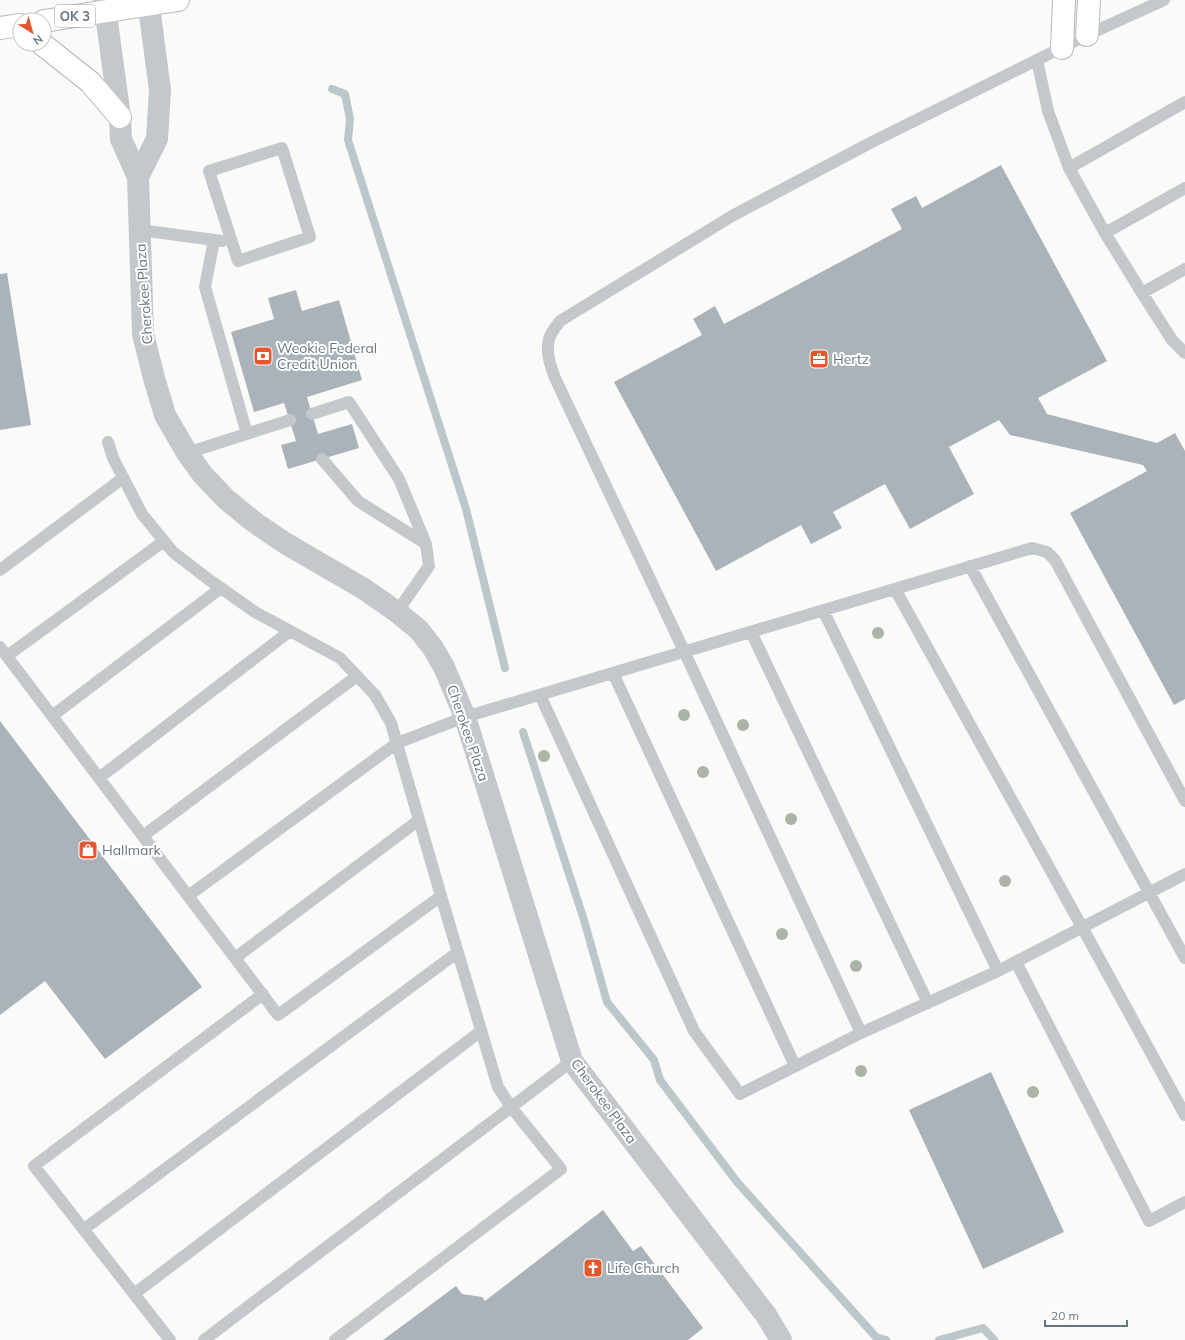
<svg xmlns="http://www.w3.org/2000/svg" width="1185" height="1340" viewBox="0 0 1185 1340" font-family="Mulish,sans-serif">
  <rect width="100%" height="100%" fill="#fafaf8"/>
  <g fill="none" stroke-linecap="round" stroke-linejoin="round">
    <path stroke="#bbc7cb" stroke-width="8" d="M332,89l13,5 5,25 -2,21 118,369 39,159
      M523,732l61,188 23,82 47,58 6,20 77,102 139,155 10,3
      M939,1340l44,-12 11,12"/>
  </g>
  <path fill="#aab3b9" d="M1001,165l106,196 -69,37 9,16 110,29 18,-10 10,18v248l-11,6 -104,-192 77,-42 -4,-6 -133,-30 -11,-15 -50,27 25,47 -64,35 -25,-45 -52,28 9,16 -31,16 -10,-19 -85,46 -102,-189 88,-47 -9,-16 22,-13 9,18 178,-95 -11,-20 25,-13 6,12z
    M7,273l24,152 -31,5v-156z
    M296,290l6,21 37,-11 23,80 -55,17 11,37 34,-10 7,24 -71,21 -7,-24 15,-4 -12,-38 -30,9 -23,-80 43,-13 -6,-21z
    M0,721l202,266 -97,72 -60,-78 -45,34z
    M991,1072l73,160 -81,37 -74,-159z
    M603,1210l30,41 8,-5 62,82 -15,12h-305l73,-54 6,8 20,3 3,4z"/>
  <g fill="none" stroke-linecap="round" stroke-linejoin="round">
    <g stroke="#b4b9bd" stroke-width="24">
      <path id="trunk" d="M44,21l134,-21
        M0,28l20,-3
        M1087,35l2,-35
        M42,44l48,38 30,35
        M1062,48l2,-48"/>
    </g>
    <path stroke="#c3c8cc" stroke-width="12" d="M1037,60l11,51 21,57 36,65 37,60 30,47 13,13
      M282,148l28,89 -72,24 -29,-90z
      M1069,168l116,-66
      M140,230l82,11
      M1105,233l80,-45
      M214,240l-9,47 42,147
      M1142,293l43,-24
      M312,414l37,-12 50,77 27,65
      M108,442l5,16 29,56 31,38 35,27 47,33 85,46 35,37 16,28 50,173 57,191 13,20 50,62 -226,171
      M187,453l103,-33
      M322,459l36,42 68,43 3,22 -32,46
      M970,566l215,392
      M0,570l123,-92
      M895,589l187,338 103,188
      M823,610l175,361
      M751,632l177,371
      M0,647l278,368 163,-119
      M7,656l157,-115
      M613,673l182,393
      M540,695l154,336 46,63 121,-61 137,-62 187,-97
      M52,716l169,-128
      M99,778l191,-147
      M143,836l214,-160
      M188,896l209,-153 68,-26 567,-169 15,4 8,8 130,241
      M235,958l184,-138
      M1016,962l133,259 36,-19
      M861,1033l-177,-382 -129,-273c-5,-13 -11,-30 -4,-44 2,-4 6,-9 9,-13l172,-105 140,-74 215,-107 77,-35
      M84,1229l374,-277
      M134,1294l347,-263
      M170,1340l-136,-174 229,-172
      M204,1340l368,-279"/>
    <path stroke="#c3c8cc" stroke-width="22" d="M104,0l16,117 1,22 17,38 5,157 11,44 11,37 22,38 16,22 23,24 28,23 31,21 79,46 33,23 22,18 14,18 11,19 21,50 107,344 194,254 15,25
      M138,177l19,-38 3,-49 -12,-90"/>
    <use href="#trunk" stroke="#fff" stroke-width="22"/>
  </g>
  <g fill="#aab4a7">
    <circle cx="878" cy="633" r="6"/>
    <circle cx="684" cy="715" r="6"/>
    <circle cx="743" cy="725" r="6"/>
    <circle cx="544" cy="756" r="6"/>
    <circle cx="703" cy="772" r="6"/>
    <circle cx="791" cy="819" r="6"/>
    <circle cx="1005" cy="881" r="6"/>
    <circle cx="782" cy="934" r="6"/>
    <circle cx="856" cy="966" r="6"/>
    <circle cx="861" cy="1071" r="6"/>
    <circle cx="1033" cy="1092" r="6"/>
  </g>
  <defs>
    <g id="bank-square" transform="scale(1)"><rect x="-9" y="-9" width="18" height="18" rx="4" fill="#e4572e" stroke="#fff"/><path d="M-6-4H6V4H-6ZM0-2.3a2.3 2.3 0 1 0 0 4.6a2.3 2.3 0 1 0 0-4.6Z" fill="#fff"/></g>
    <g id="office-square" transform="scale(1)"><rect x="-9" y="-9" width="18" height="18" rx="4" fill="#e4572e" stroke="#fff"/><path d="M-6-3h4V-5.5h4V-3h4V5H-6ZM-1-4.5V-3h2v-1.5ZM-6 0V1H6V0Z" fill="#fff"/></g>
    <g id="shop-square" transform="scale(1)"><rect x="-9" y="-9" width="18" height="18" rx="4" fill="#e4572e" stroke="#fff"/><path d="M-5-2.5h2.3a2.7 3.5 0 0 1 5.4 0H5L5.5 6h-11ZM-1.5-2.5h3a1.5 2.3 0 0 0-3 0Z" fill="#fff"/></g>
    <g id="church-square" transform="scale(1)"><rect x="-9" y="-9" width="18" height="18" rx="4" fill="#e4572e" stroke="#fff"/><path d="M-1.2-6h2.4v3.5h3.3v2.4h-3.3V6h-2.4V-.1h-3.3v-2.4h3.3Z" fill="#fff"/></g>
  </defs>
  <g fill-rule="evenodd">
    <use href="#bank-square" x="263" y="356"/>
    <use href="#office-square" x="819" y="359"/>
    <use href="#shop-square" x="88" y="850"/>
    <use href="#church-square" x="593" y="1268"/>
  </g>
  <g text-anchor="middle" stroke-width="4" stroke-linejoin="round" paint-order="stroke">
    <rect fill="#fff" stroke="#939fa8" stroke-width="1" x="55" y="5" width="40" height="22" rx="3"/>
    <g font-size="13" font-weight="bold" fill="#657683">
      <text x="75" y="21">OK 3</text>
    </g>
    <g font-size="14" fill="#657683" stroke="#fff">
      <text transform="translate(144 294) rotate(-94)" y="5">Cherokee Plaza</text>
      <text transform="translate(468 733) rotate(71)" y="5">Cherokee Plaza</text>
      <text transform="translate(604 1101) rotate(54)" y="5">Cherokee Plaza</text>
    </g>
    <g font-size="14" fill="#657683" stroke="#fff" text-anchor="start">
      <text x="277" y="353">Weokie Federal<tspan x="277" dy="16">Credit Union</tspan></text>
      <text x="833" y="364">Hertz</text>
      <text x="102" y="855">Hallmark</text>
      <text x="607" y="1273">Life Church</text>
    </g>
  </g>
  <g transform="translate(32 32) rotate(143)"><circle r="19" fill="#ffffff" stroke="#c1c8cd"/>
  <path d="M0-3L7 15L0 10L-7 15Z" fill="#e4572e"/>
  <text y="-6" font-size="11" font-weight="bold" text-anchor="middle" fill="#657683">N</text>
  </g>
  <path d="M1045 1320v6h82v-6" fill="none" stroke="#657683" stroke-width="2"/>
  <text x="1051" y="1320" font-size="12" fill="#657683" stroke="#ffffff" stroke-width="3" paint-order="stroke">20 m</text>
</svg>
